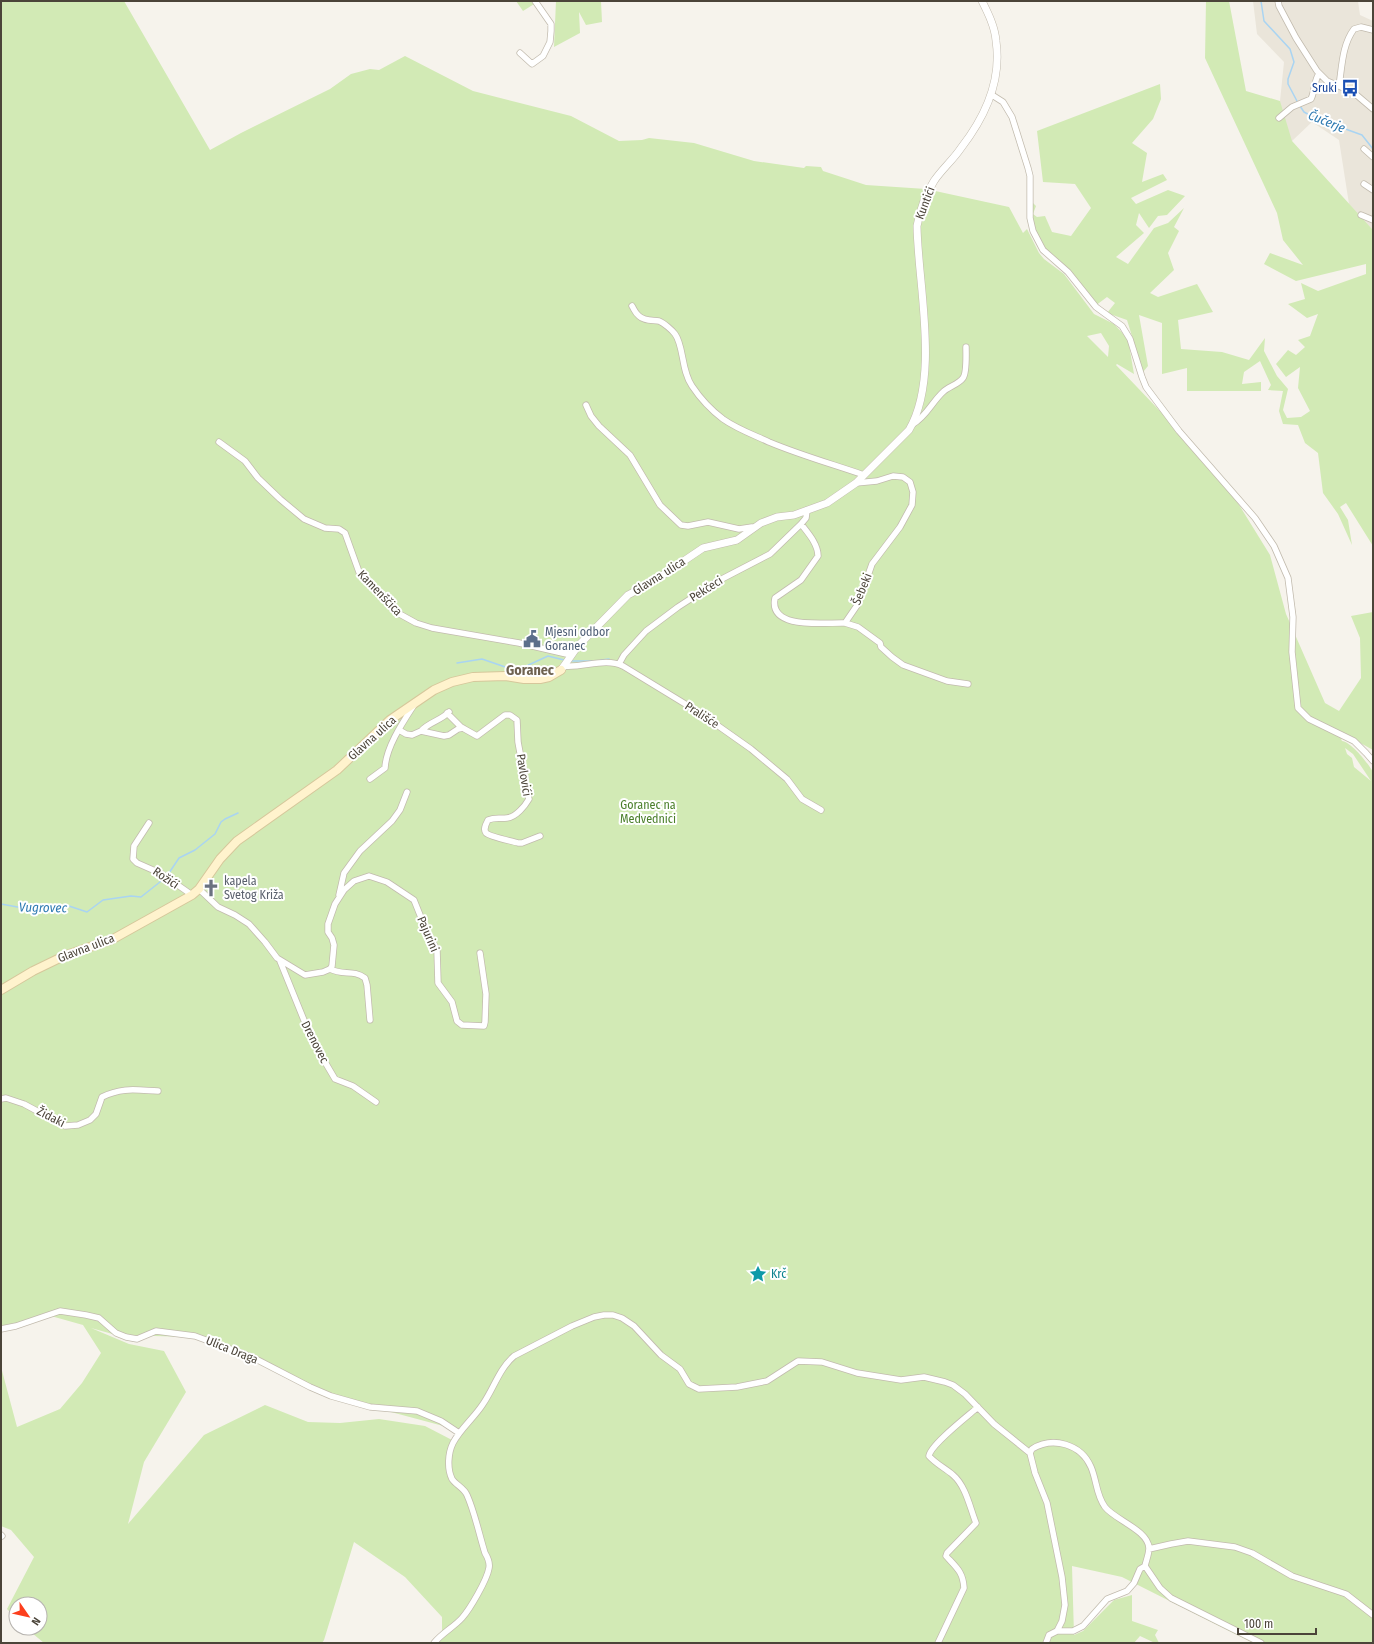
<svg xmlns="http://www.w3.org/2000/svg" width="1374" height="1644" viewBox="0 0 1374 1644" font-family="'Fira Sans Condensed',sans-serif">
  <rect width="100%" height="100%" fill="#f6f3ec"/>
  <path fill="#eae5da" d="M1253,1h105l2,14 13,6v209l-24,-26 -10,-64 -27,-18 -20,19 -26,-4 14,-36 4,-39 -27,-28z"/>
  <path fill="#d2eab5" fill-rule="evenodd" d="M1,1h123l86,149 31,-17 89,-44 21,-15 19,-5 9,1 26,-14 68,35 98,25 48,25 23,-1 7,-2 45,5 60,18 50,7 2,-2 15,1 2,4 43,14 60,4 83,18 14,26 4,-4 12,24 5,6 20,15 30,40 20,10 14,15 6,35 -17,-10 -1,1 104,109 50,81 16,59 39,89 14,8 22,-33 -1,-40 -9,-22 22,-4v138l-36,-20 5,11c9,1 26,22 31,31v871h-120l-131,-66 -50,-11 2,69 9,-4 31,-31 18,-5v26l26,9 -3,5 4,8h-4l-15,-7 -6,7h-695l3,-13v-13l-37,-40 -51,-35 -30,98 -2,3h-278l-18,-15h14v-24h-24v14l-9,-9 27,-52 -23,-27 -10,-4v-159l16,60 43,-18 22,-26 19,-30 -18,-28 -32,-9 -50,13zM1101,333l8,13 -1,11 -21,-21zM1345,748l8,6 18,27 -17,-14 -2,-9 -5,-4zM91,1328l25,7 76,2 57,17 71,39 142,38 -10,9 -27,-14 -46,-7 -39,4 -32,-1 -43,-17 -61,30 -76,89 16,-62 42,-70 -22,-41 -35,-7z
    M516,1h23l-16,10z
    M556,1h45l1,21 -16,3 -7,-13 1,21 -26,14z
    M1206,1h23l17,90 34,10 12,40 81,89v316l-27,-43 -6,4 8,13 4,25 -14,-31 -15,-21 -5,-40 -13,-10 -7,-18 -15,-1 -4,-13 4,-20 -15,-1 3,-5 -11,-24 -16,11 -2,12 19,-2v9h-74v-23l-25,6v-51l-23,-8 9,51 -5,6 -16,-52 -20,-7 8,-10 -8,-6 -12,9 -26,-36 -25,-20 -10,-20 -4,-30 6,6 -3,8 4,3 8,-1 7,16 19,4 20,-28 -16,-24 -32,-2 -6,-51 123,-47 1,15 -8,20 -21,24 15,10 -5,29 21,-8 4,6 -36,18 5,6 32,-14 17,6 -18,19 -9,1 -9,12 -10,-15 -3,12 8,8 -28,24 12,7 26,-36 14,-5 16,-15 -10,19 5,4 -11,22 6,17 -24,23 8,4 39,-13 16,28 -35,8 3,29 41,3 27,8 16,-22 -1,13 13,25 11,13 -5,21 4,8 14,-1 9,-6 -12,-23 2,-21 -14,10 -10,-13 12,-14 8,5 9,-8 -7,-7 12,-4 8,-22 -11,4 -19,-14 17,-5 -4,-16 17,8 48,-17v-10l-70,17 -32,-17 6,-11 33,12 -20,-25 -6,-27 -72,-155z"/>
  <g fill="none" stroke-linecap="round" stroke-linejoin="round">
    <path stroke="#a9d4f2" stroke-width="1.5" d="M1261,1l3,20 26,28 4,13 -6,17v5l10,19
      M1300,106l4,6 11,6 47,17 11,14
      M601,660l8,-1
      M570,661h22
      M457,663l25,-4 29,10 11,-1 26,-12 16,4
      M167,876l12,-18 16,-8 20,-16 6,-12 4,-3 13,-6
      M1,904l22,4 46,-2 18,6 16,-12 28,-4 10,1 24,-19"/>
    <g stroke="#c2bbae" stroke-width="7">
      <path id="minor" d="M1278,1l1,5 17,32 21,33 10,10 26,11 20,17
        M520,53l12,11 11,-8 7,-14 1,-11v-7l-16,-23
        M1339,86c3,-19 3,-41 15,-57l7,-2 12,3
        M992,95l11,7 9,15 16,51 2,8v42l3,13 10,19 25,22 28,35 26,19 8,13 12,38 4,10 33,44 76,87 19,28 14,32 5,39 -1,35 6,56 11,11 45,22 12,12 7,8
        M1279,118l13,-11 19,-8c4,-8 3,-19 8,-25
        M1364,149l9,8
        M1364,184l9,6
        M1361,215l12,5
        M632,306c2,3 3,7 7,10 5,5 13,4 20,5 5,2 13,9 16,13 9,12 6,36 17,52 8,12 19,24 31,33 14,10 31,16 46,23 31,13 63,22 95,33
        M586,405l5,11 8,10 31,29 30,50 21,20 7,1 20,-4 31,7 13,-2 2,1
        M913,424c13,-7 19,-22 30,-32 5,-5 16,-8 20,-14 4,-5 3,-24 3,-31
        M219,442l26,19 13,17 22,21 24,20 21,9 14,1 6,4 14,39 37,40 20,11 16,5 87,15 52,12
        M856,483l21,-2 16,-5 10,1 7,5 3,10 -1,13 -12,22 -28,37 -14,40 -13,19 13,4 22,16 1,4 11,10 11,8 44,16 21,3
        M801,524c7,9 17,20 17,32l-17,24 -26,18c-7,33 52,24 70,25
        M619,664l5,-9 22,-24 32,-24 40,-26 52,-27 31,-30 5,-6 1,-8
        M564,666c20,2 41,-9 59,0l77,47 51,36 36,30 15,20 19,11
        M447,713l14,14 16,9 28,-21h5l7,5 1,22 6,32v9l5,16c-4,7 -13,18 -22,19 -7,1 -12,-1 -19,2 -2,4 -5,9 -2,13 4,4 26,8 32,10h4l18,-7
        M399,730l7,4 6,1 9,-4 23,5 5,-1 9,-6 5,-1
        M421,731c8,-9 19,-10 28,-19
        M370,779l15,-11c1,-21 18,-46 29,-63
        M149,823l-15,23 -1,13 4,4 25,11 30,21
        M199,889l19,18 17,8 14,9 16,18 12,16 28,17 18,-3 7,-3 2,-3 2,-21 -2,-7 -4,-6v-8l7,-20 9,-14 10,-9 15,-5 18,6 27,18 12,30 11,20 1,33 14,19 5,19 5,4 22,1 1,-4 1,-28 -6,-41
        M339,895l5,-22 16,-22 32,-30 8,-11 7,-18
        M280,961l32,79 23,39 18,7 23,16
        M330,969c13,7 23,0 35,9l2,7 3,35
        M1,1099l5,-1 18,6 41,22 13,-1 12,-5 6,-6 6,-17c20,-10 34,-7 56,-6
        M1,1329l15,-3 44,-15 26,4 13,3 17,15 10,4 11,2 19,-8 39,5 57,21 58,30 21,9 39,11 47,4 24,10 18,12
        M1030,1453l2,-4c21,-13 49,-5 59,18 6,14 5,28 14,40 10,13 43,23 44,41 0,6 -3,13 -4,18l15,22 11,10 90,45
        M1,1535l1,1
        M1149,1549l22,-5 17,-3 47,6 17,6 40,23 54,18 27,21
        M1057,1631h16l10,-5 24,-27 20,-8 7,-8 6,-14 5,-3
        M434,1643c8,-10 20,-16 28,-25 8,-9 25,-38 27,-50 1,-5 -1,-10 -4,-15 -6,-19 -10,-40 -18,-58 -3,-7 -11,-10 -15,-16 -5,-10 -4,-26 1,-36 7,-14 21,-25 30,-39 11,-16 16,-35 31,-48l58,-30 22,-9 10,-2h9l9,3 12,8 27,29 19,14 9,15 10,5 38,-2 30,-6 31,-20 24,1 35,11 44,7 23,-3 21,5 8,3 12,9 29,30 36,29 5,20 12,30 15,74 3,28 -3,16 -5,10 -8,4 -3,8
        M938,1643l26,-55c-1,-16 -7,-20 -18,-32l1,-3 29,-30c-6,-15 -10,-37 -23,-48 -8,-7 -17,-11 -24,-19 1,-11 40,-41 49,-49"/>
    </g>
    <g stroke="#c2bbae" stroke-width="8">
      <path id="tertiary" d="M561,670l17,-24 50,-51 26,-14 49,-33 34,-8 24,-17 16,-6 17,-2 33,-12 29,-20 53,-53c31,-53 9,-144 8,-204 3,-16 8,-31 17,-45 8,-12 19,-21 27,-33 24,-31 41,-67 35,-107 -1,-14 -8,-28 -14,-40"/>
    </g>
    <g stroke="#d6c79b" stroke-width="10">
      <path id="secondary" d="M1,990l32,-19 31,-15 49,-17 79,-44 7,-6 21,-30 17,-18 100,-71 53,-50 44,-30 18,-8 21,-5 32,-1 19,3h16l9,-2 12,-7"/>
    </g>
    <use href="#minor" stroke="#fff" stroke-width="5.5"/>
    <use href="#tertiary" stroke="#fff" stroke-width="7"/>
    <use href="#secondary" stroke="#fff3cd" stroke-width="8"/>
  </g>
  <defs>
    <g id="bus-bare" transform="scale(1.38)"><path d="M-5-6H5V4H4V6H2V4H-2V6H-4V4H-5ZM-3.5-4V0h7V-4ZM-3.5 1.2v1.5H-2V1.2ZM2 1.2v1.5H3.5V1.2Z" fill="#1a4fb4" stroke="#fff" stroke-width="2.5" paint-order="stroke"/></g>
    <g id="civic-bare" transform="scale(1.38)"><path d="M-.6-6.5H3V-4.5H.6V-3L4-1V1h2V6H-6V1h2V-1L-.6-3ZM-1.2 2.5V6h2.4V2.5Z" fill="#5c6f8a" stroke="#fff" stroke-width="2.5" paint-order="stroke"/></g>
    <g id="church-bare" transform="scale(1.38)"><path d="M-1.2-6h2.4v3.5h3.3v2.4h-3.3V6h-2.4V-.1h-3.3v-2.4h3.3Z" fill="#6b7280" stroke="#fff" stroke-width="2.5" paint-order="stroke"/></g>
    <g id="sight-bare" transform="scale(1.38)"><path d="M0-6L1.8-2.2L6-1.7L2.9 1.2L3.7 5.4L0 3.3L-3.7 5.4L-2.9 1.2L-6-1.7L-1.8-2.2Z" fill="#0f9aa8" stroke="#fff" stroke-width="2.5" paint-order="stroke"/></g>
  </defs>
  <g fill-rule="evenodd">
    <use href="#bus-bare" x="1350" y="88"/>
    <use href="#civic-bare" x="532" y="639"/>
    <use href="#church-bare" x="211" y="888"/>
    <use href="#sight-bare" x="758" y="1274"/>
  </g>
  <g text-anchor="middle" stroke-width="4" stroke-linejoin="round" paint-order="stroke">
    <g font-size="12" fill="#164399" stroke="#fff" text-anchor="end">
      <text x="1337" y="92">Sruki</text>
    </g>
    <g font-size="12" fill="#4b4439" stroke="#fff">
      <text transform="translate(925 203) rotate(-69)" y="4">Kuntići</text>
      <text transform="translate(659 576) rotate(-32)" y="4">Glavna ulica</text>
      <text transform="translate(706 589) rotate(-32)" y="4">Pekčeci</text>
      <text transform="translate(862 589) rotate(-68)" y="4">Šebeki</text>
      <text transform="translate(380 593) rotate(46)" y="4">Kamenščica</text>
      <text transform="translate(702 715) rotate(33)" y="4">Prališće</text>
      <text transform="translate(372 738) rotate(-42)" y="4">Glavna ulica</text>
      <text transform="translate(524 775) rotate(81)" y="4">Pavlovići</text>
      <text transform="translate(166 878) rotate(34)" y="4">Rožići</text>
      <text transform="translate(428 934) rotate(67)" y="4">Pajurini</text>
      <text transform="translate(86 948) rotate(-21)" y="4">Glavna ulica</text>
      <text transform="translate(315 1042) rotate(63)" y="4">Drenovec</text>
      <text transform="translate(51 1117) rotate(27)" y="4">Židaki</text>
      <text transform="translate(232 1350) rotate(22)" y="4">Ulica Draga</text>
    </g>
    <g font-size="12" fill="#4e5e75" stroke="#fff" text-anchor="start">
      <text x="545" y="636">Mjesni odbor<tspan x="545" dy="14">Goranec</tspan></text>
    </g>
    <g font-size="12" fill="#4a7f2a" stroke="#fff">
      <text x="648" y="809">Goranec na<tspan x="648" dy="14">Medvednici</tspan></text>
    </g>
    <g font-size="12" fill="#5b616d" stroke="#fff" text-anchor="start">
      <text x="224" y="885">kapela<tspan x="224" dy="14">Svetog Križa</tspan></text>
    </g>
    <g font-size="12" fill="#0d838f" stroke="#fff" text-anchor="start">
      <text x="771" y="1278">Krč</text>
    </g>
    <g font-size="13" font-style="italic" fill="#2e7ab2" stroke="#fff">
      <text transform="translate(1327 121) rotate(22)" y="5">Čučerje</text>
      <text transform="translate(43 907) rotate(1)" y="5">Vugrovec</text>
    </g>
    <g font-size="14" font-weight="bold" fill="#6e6250" stroke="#fff">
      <text x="530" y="675">Goranec</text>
    </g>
  </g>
  <rect width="1374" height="1644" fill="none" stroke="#4b4439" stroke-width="4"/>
  <g transform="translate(28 1616) rotate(124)"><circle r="19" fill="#ffffff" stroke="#b7b4b0"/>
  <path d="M0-3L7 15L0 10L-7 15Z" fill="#fc3f1d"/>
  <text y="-6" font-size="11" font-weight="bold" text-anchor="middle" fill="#4b4439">N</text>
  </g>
  <path d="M1238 1628v6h78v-6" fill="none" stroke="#4b4439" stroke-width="2"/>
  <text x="1244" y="1628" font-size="12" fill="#4b4439" stroke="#ffffff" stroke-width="3" paint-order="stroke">100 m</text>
</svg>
